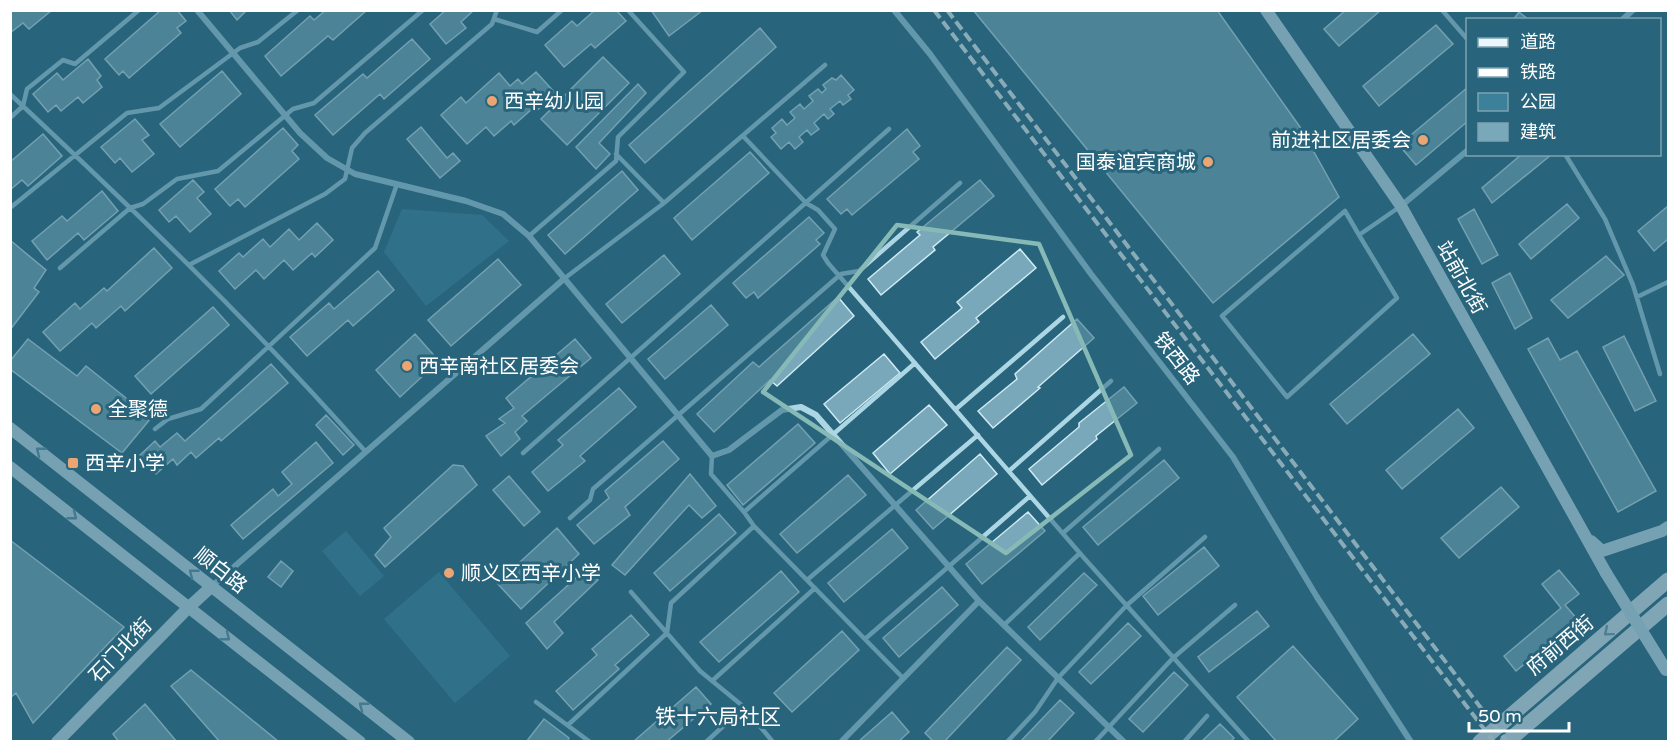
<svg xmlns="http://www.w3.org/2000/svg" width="1679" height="752" viewBox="0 0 1679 752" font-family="'Varela Round','Noto Sans SC',sans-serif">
  <rect width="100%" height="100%" fill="#28657c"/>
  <path fill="#3b8199" d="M402,209l80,6 27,26 -83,65 -42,-54z
    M346,531l38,45 -24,20 -38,-45z
    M439,572l71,84 -55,47 -71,-84z"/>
  <path fill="#78a8b9" stroke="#cfeaf3" stroke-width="1.5" d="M10,10h42l-23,19 -6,-6 -13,10z
    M161,10h16l9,11 -9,7 4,5 -52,45 -6,-7 -4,4 -14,-16z
    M229,10h18l-10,10z
    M326,10h41l-34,30 -5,-4 -47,40 -16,-20 45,-40 4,4z
    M446,10h28l-13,12 5,6 -20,16 -16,-20z
    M595,10h21l10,11 -31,27 -4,-4 -27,23 -19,-22 27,-24 5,5z
    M651,10h52l-34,26z
    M973,10h244l83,117 39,70 -126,106z
    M1346,10h35l-42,36 -15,-17z
    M1519,12l10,8h-16z
    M1436,25l17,19 -74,62 -16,-20z
    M760,28l16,19 -131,116 -16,-18z
    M412,39l18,20 -46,40 -4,-5 -47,41 -18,-20 48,-41 4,4z
    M603,57l26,26 -62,62 -26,-26z
    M88,59l13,17 -4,4 5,7 -19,16 -5,-6 -17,14 -5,-6 -8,7 -15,-18 24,-21 6,7z
    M222,71l19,23 -61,53 -20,-23z
    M536,72l20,22 -21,18 -3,-3 -18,16 -3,-4 -17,15 -8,-9 -19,17 -26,-29 20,-18 5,6 33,-30 11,13 8,-7 4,5z
    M841,75l13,15 -6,5 3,4 -8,6 -3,-4 -10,8 4,5 -6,5 -4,-5 -10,9 5,6 -8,6 -4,-5 -8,7 4,5 -8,7 -6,-7 -8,7 -10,-12 5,-4 -4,-5 10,-9 5,6 8,-7 -5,-6 10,-8 4,5 9,-8 -4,-5 9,-7 4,4 4,-4 -3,-4 9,-7 4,2z
    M638,84l8,9 -47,50 11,11 -14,15 -20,-22z
    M1468,87v34l-52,44 -17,-20z
    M135,119l14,16 -7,5 12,14 -22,18 -12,-14 -5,5 -14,-16z
    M421,127l26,31 6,-5 7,8 -20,17 -33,-39z
    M283,128l15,17 -6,6 7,8 -54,48 -7,-8 -8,7 -15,-17z
    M907,129l13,17 -7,6 6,7 -67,56 -5,-6 -6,5 -14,-15z
    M43,134l19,22 -34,30 -6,-6 -12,10v-28z
    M750,152l19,21 -77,67 -18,-22z
    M1522,154l29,1 -59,48 -10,-15z
    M622,171l16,19 -73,64 -17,-19z
    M193,180l11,12 -7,6 14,16 -21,18 -14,-16 -7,6 -10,-12z
    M980,180l14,16 -61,51 2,3 -54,45 -13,-16 52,-44 -3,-3z
    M102,191l16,20 -34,29 -6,-7 -31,27 -15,-19 30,-25 5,5z
    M1567,204l12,14 -48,41 -12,-15z
    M1668,206v33l-14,12 -16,-20z
    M1474,209l24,46 -16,9 -24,-45z
    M809,217l15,16 -8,7 4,4 -62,54 -4,-6 -8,6 -13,-15z
    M317,223l16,17 -18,17 -3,-4 -19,17 -9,-10 -20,19 -8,-9 -21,19 -16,-18 20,-18 4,4 20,-18 7,8 19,-18 10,11z
    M10,240l36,30 -12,18 5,4 -29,38z
    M154,248l18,20 -47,43 -4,-5 -25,22 -4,-5 -32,28 -17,-19 32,-29 5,6 24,-21 3,3z
    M1020,249l16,19 -60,50 3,4 -44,37 -14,-17 41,-34 -5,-6z
    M664,255l16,19 -58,49 -16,-19z
    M1606,256l18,19 -56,43 -17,-18z
    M498,259l23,26 -70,61 -23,-26z
    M378,271l16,19 -41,36 -5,-6 -41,36 -17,-19 39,-34 5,6z
    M1510,273l22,45 -17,11 -23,-46z
    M838,297l16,19 -77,70 -7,-6 -56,52 -17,-18 56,-52 6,5z
    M711,305l17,20 -63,54 -17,-20z
    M213,307l16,18 -78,69 -16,-18z
    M1077,319l17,19 -56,49 2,1 -47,40 -15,-17 39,-32 -2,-5z
    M415,334l24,27 -39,36 -24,-27z
    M1413,334l17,20 -83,70 -17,-20z
    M1624,336l32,65 -21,10 -32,-64z
    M1548,338l12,22 17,-9 79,140 -38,21 -90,-163z
    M28,339l49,37 9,-10 65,52 -29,35 -112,-84v-8z
    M575,339l16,19 -69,58 5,5 -12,11 5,7 -19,17 -15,-20 19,-13 -6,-4 15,-11 -8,-10z
    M884,354l16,19 -60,50 -16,-19z
    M271,364l17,19 -67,58 -2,-3 -23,20 -5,-6 -14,13 -4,-6 -17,15 -16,-19 15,-14 5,6 17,-14 8,8z
    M1124,387l13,16 -41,33 1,3 -55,46 -13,-16 50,-42v-4z
    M619,388l17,19 -56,49 5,5 -37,30 -16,-19 31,-27 -5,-5z
    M929,405l18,20 -57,49 -17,-21z
    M1458,409l16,19 -72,61 -16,-19z
    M326,415l28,30 -11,10 -27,-30z
    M798,424l17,19 -72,62 -16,-20z
    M663,441l16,18 -54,48 5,8 -36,29 -17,-19 32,-27 -4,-7z
    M316,442l17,21 -90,76 -12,-14 42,-36 5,7 14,-12 -10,-12z
    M980,454l17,20 -64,55 -17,-19z
    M1164,460l15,18 -81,67 -15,-18z
    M453,465l10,1 14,19 -92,82 -10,-12 16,-18 -7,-9z
    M690,474l26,32 -14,12 -13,-13 -64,70 -13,-10z
    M848,475l18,20 -69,58 -17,-19z
    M509,476l31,36 -16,14 -31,-36z
    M1501,487l18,20 -60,51 -18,-20z
    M1028,512l17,19 -63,53 -16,-20z
    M719,514l17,19 -66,58 -16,-18z
    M557,528l22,26 -58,55 -24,-26z
    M892,529l16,19 -64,54 -16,-19z
    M10,540l114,87 -91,96 -17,-30 -6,5z
    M1204,547l15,19 -61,49 -15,-19z
    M281,561l12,10 -12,16 -13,-10z
    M587,568l11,12 -44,42 9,11 -16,16 -21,-26z
    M1559,570l20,24 -14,11 13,15 -62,51 -12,-15 57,-48 -19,-24z
    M781,571l18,21 -80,70 -19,-20z
    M1084,573l13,12 -57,55 -12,-13z
    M942,587l16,18 -59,52 -16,-19z
    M1257,611l12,15 -60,46 -11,-15z
    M631,615l18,20 -34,30 4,4 -46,41 -17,-19 41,-36 -5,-6z
    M1128,623l13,13 -50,48 -12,-12z
    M842,631l17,19 -67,62 -18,-19z
    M1293,646l65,73 -25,23h-56l-40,-45z
    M1007,647l14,13 -77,82h-10l-9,-9z
    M191,670l88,72h-59l-49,-56z
    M1174,672l14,13 -45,47 -14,-13z
    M696,687l15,17 -45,38h-33z
    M1060,700l14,13 -27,29h-27z
    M145,704l32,38h-58l-6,-8z
    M892,712l17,20 -11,10h-40z
    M544,719l25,19 -2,4h-41z
    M1220,724l14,14 -4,4h-29z"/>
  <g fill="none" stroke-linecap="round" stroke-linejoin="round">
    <path stroke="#acd6e4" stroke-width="4.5" d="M1442,10l26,30
      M494,19l43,13 25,-22
      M10,94c123,115 244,231 355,357
      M10,118l13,-12 4,-17 36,-29 12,4 64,-54
      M743,136l63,67 12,7 17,19 -12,26 5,8 257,296 164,183
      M616,154l48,49
      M1565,154l40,65 28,66 27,89
      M10,208l117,-95 32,-5 81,-60 18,-6 40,-32
      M1359,235l38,63 -110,99 -65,-81 123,-105 14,24 42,-29
      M529,236l87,-75 2,-24 66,-65 -56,-62
      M189,265l136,-71 20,-15 7,-31 13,-15 127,-109 5,-14
      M60,268l70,-60 13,-4 34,-25 41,-8 75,-62 21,-6 109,-93
      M565,278l99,-75 161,-138
      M1637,297l31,-15
      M956,409l107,-92
      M155,429l13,-10 33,-10 174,-161 22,-64
      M523,453l366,-324
      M712,456l-1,18 33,38
      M1009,471l102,-90
      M570,518l20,-18 3,-11 248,-215 18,-3 101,-88
      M754,526l-10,-14 171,-149
      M1063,533l96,-84
      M807,580l171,-145
      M631,592l69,79 44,36 29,35
      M1004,625l76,-72
      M865,639l165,-143
      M712,681l103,-93
      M536,702l54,40
      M568,725l99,-92 4,-30 83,-77 149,152
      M706,742l38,-35
      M1007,742l28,-30 23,-34 69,-73 78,-68
      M1095,742l78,-84 62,-53
      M1184,742l23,-26"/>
    <path stroke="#acd6e4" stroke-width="6" d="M197,10l103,123 27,25 28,16 111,27 37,13 26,22 183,220 17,-6 53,-40 19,-3 15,8 163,186
      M894,10l36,44 161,220 142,183 84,140 94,145
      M1622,20l11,-10
      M1401,206l67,-56
      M211,587l354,-309
      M841,742l138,-141 145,141"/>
    <path stroke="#d5ecf4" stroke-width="12" d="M1266,10l135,196 205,367
      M10,428l399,314
      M10,467l350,275
      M1591,541l11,10 60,-20 6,-4
      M57,742l131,-134 23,-21"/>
    <path stroke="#ecf7fc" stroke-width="15" d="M1480,742l188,-162
      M1507,742l161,-138"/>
    <path stroke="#fff" stroke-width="4" stroke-dasharray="10 4.5" stroke-linecap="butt" d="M934,10l560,732
      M947,10l560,732"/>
    <path stroke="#d5ecf4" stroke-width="12" d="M1606,573l60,97"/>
  </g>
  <defs><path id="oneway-chevron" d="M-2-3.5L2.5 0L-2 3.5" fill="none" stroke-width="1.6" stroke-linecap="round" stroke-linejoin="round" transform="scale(1.5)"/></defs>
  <g stroke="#6594a6">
    <use href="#oneway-chevron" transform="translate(40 451) rotate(-142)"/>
    <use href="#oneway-chevron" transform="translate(73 516) rotate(38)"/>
    <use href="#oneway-chevron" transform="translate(193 573) rotate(-142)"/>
    <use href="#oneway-chevron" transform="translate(226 637) rotate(38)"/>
    <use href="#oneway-chevron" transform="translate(363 706) rotate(-142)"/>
  </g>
  <use stroke="#769faf" href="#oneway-chevron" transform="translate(1608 632) rotate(140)"/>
  <path d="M0 0H1679V752H0ZM897,225l142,19 92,211 -125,98 -243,-161z" fill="#28657c" fill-opacity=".55" fill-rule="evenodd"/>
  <path fill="none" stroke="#87bab6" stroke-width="4.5" stroke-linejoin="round" d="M897,225l142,19 92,211 -125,98 -243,-161z"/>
  <g fill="#eba573" stroke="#28657c" stroke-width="2">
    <circle cx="492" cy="101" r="6"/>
    <circle cx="1423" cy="140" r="6"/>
    <circle cx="1208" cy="162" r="6"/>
    <circle cx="407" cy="366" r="6"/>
    <circle cx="96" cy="409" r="6"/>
    <rect x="67" y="457" width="12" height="12" rx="3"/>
    <circle cx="449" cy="573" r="6"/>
  </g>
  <g text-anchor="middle" stroke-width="6" stroke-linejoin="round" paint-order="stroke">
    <g font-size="20" fill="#fff" stroke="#28657c" text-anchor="start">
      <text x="504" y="108">西辛幼儿园</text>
      <text x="1411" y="147" text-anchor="end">前进社区居委会</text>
      <text x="1196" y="169" text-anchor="end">国泰谊宾商城</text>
      <text x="419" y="373">西辛南社区居委会</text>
      <text x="108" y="416">全聚德</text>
      <text x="85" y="470">西辛小学</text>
      <text x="461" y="580">顺义区西辛小学</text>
    </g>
    <g font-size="20" fill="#fff" stroke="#28657c">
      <text transform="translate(1462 277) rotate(61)" y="7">站前北街</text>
      <text transform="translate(1177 358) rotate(52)" y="7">铁西路</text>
      <text transform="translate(221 570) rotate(38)" y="7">顺白路</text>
      <text transform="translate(1560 645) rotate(-40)" y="7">府前西街</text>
      <text transform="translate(120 650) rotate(-46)" y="7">石门北街</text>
    </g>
    <g font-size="21" fill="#fff" stroke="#28657c">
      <text x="718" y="724">铁十六局社区</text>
    </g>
  </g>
  <rect width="1679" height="752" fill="none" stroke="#ffffff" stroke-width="24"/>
  <rect x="1466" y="18" width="195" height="138" fill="#28657c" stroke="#7ea3b0" stroke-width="1.5"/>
  <rect x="1478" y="38" width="30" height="9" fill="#ecf7fc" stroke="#7ea3b0" stroke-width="1.5"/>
  <text x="1520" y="48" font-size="18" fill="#ffffff">道路</text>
  <rect x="1478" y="68" width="30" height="9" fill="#ffffff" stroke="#7ea3b0" stroke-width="1.5"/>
  <text x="1520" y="78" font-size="18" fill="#ffffff">铁路</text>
  <rect x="1478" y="93" width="30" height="18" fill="#3b8199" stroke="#7ea3b0" stroke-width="1.5"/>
  <text x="1520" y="108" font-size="18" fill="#ffffff">公园</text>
  <rect x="1478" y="123" width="30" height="18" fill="#78a8b9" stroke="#7ea3b0" stroke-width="1.5"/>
  <text x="1520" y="138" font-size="18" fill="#ffffff">建筑</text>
  <path d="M1469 722v9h100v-9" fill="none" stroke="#ffffff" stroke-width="3"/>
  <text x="1478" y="722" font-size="18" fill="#ffffff" stroke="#28657c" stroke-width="4.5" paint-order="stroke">50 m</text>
</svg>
